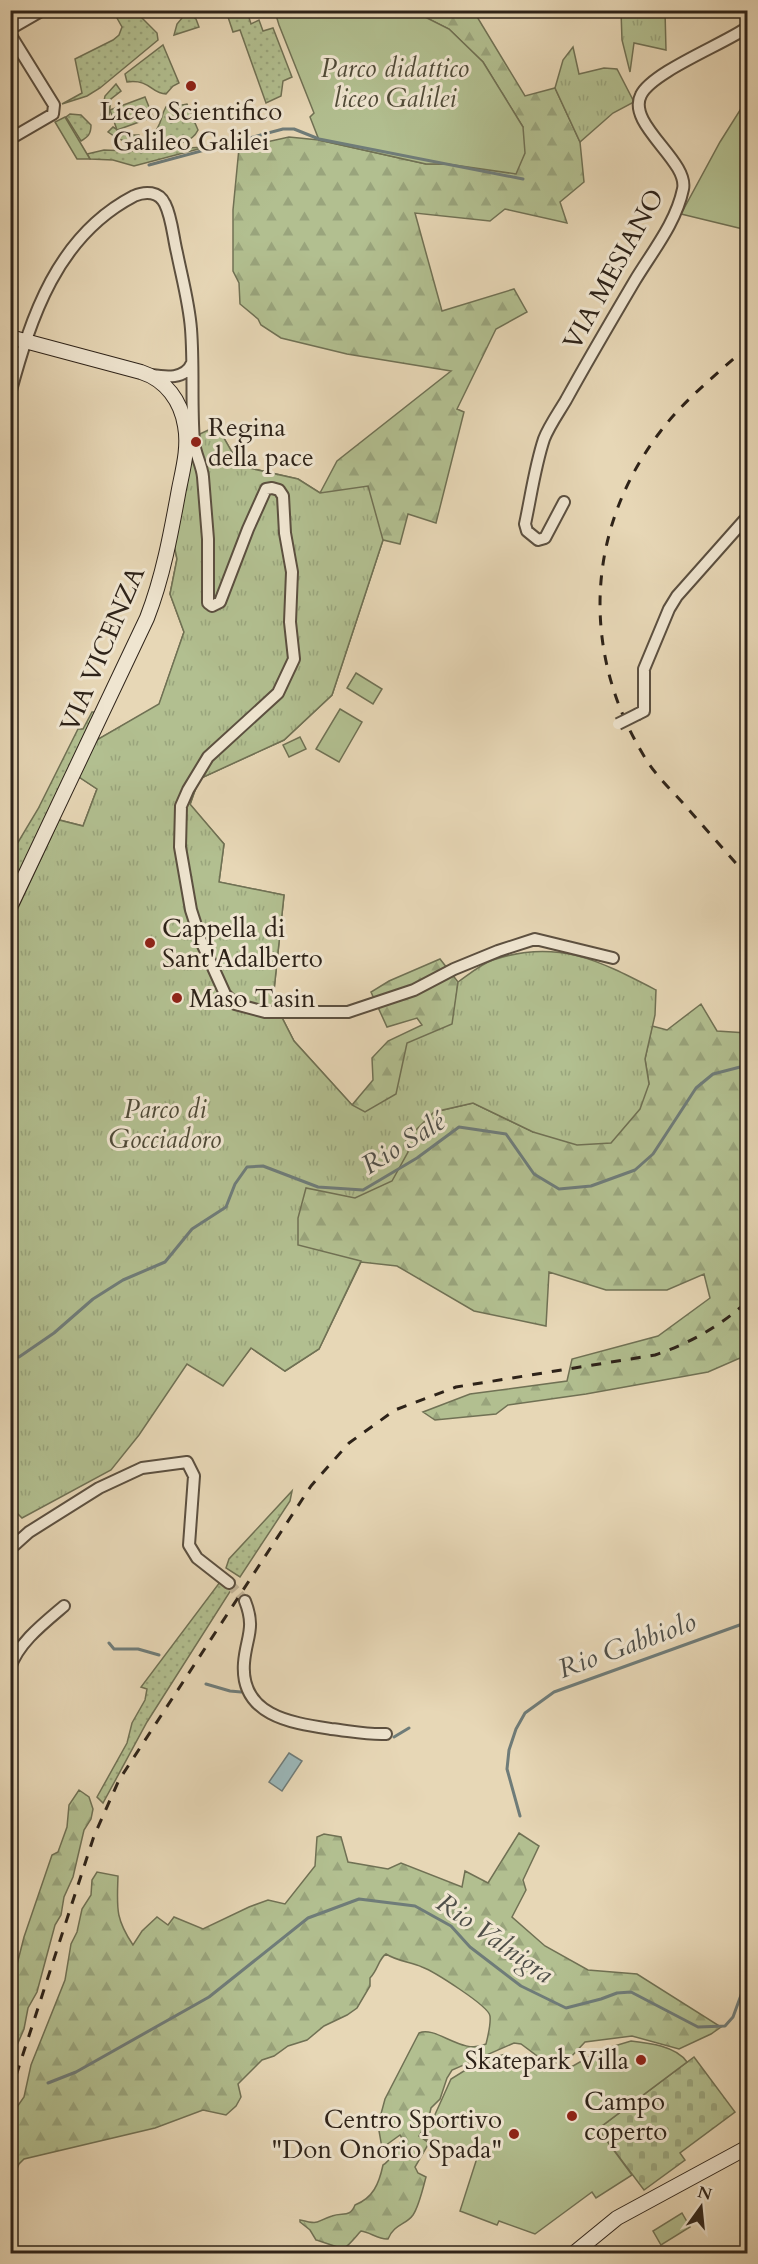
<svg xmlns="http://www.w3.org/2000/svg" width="758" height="2264" viewBox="0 0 758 2264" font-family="Cardo,serif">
  <defs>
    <pattern id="grass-dots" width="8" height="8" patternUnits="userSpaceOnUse" patternTransform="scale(1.5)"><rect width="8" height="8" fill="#b2bf90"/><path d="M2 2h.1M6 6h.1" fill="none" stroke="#99a47c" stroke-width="1.8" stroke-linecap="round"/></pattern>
    <pattern id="forest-firs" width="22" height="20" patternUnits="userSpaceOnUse" patternTransform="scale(1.5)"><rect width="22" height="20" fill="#b2bf90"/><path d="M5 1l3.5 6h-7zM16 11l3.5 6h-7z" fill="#99a47c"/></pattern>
    <pattern id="cemetery-stones" width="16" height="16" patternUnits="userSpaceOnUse" patternTransform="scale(1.5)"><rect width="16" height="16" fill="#b2bf90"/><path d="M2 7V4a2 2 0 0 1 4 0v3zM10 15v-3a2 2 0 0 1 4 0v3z" fill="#99a47c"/></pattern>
    <pattern id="park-tufts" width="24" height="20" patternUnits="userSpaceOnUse" patternTransform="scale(1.5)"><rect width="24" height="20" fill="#b2bf90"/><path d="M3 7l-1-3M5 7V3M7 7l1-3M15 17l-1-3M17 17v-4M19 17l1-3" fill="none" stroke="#99a47c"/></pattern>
  </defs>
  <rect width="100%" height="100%" fill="#e7d7b6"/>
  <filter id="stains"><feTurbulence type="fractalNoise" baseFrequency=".00333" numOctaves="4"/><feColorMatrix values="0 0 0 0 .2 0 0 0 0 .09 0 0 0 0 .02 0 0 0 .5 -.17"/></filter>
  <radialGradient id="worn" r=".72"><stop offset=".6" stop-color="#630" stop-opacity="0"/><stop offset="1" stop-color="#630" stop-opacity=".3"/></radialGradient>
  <path fill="url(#grass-dots)" stroke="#707154" stroke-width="1.5" d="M113,11h22l22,22 1,7 -58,48 -13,8 -25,8 20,-11 -7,-34 38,-19 6,-5 3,-8z
    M226,11h21l4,13 8,-4 4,11 10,-3 19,49 -9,4 -2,15 -15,7 -26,-73 -7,2z
    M187,12l9,7 3,8 -25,8 3,-11z
    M163,45l16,38 -6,3 -7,8c-15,0 -15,-15 -39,-12l-2,-8z
    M116,84l5,7 -10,8 -2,16h-8l4,-19z
    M170,102l7,4 10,-2 11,26c-8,18 -36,14 -53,16l-1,-5c23,-15 14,-29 26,-39z
    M70,114l11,1 10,10c0,9 -3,12 -10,16l-15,-24z
    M113,127l13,8h13l2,7c-13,2 -22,-2 -33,-10z
    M206,147l-72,19 -21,-6 -23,-1 -3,-5 17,-4 26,1z
    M92,712h3l-84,178v-36l27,-45 40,-80h5z
    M292,1491l-2,10 -50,76 -14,-9 3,-9z
    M220,1582l11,8 -84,132 -44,81 -6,-6 30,-54 5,-20 13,-23 2,-11 -6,-2z"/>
  <path fill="url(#forest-firs)" stroke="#707154" stroke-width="1.5" d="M413,11h58l5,4 49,81 30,-8 25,54 4,40 -24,20 7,21 -62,-14 -15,12 -75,-8 27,98 72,-22 13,23 -31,17 -39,80 7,3 -28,111 -28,-9 -8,30 -17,-4 -51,155 -48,45 -85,39 -9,26 34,39 -5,38 65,13 -11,105 21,41 58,64 21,-25 -1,-22 16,-17 34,-16 -5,-7 -30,9 -16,-35 18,-11 51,-22 18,23 -4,34 68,7 -87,89 38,-9 60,29 116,-48 -4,-25 7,-33 15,4 34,-26 16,27 30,2v322l-39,17 -122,22 -78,11 -12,9 -61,6 -12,-8 47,-18 97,-13 5,-22 86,-23 52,-38 -6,-24 -37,16h-61l-57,-18 -3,54 -72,-15 -77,-45 -36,-4 -42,87 -34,22 -34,-23 -12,15 -228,-440 48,-103 24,6 14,-37 -18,-12 16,-36 64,-36 25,-73 -14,-38 7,-35 -4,-19 44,-114 23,40 58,13 22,14 17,-32 114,-90 -104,-17 -66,-16 -20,-13 -3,-6 -18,-15 -1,-21 -6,-12v-61l6,-62 50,-11 30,3 107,24h21l76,-37 -40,-65 -34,-33z
    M79,1790l10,7 4,12 -2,10 -7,11 -11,47 -9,20 -3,18 -6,10 -18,67 -9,16 -4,21 -13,30v-71l13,-51 28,-82 6,-3 9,-25 2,-22z
    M519,1833l20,13 -16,34 3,10 -14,27 33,29 43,24 49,4 84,53 -10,7 -32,15 -47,-13 -47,6 -14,15 -12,6 -15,-2 -23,-17 -7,-1 -62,27 -5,8 -7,21 -9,9 -3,13 -9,15 10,7 -14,24 3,6 8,4c-3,11 -7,29 -13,38 -7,10 -19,9 -25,24 -9,1 -18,-7 -27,-8 -4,4 -12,15 -17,17 -3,1 -23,-7 -28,-8l-6,-10 -10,-8v-2c21,5 14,2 32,-4 11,-4 18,2 23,-11 18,-7 24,-21 28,-40 7,-4 16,-19 19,-27l-2,-3 -18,13 -4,-23 7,-26 34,-66c17,-8 43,23 67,11 2,-8 5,-20 4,-28 -1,-10 -57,-45 -68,-49 -12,-5 -25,-6 -36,-13 -7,4 -8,16 -16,24v8l-13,22 -10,7 -23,11 -17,14 -19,6 -14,10 -12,4 -24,24 3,13 -5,9 -10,9 -23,-5 -48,18 -131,31 -5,5 -8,19v-40l5,-17 1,-19 7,-10 7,-32 34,-85 6,-36 6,-12 5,-23 9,-14 1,-15 5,-8 21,4c-1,32 -3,42 15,69l9,-14 15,-14 11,8 6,-8 29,12 46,-22 19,-7 17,4 30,-38 2,-29 7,-3 17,3 7,25 40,7 13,-6 61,24 3,-16 23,12z"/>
  <path fill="url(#cemetery-stones)" stroke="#707154" stroke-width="1.5" d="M694,2057l41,55 -55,41 5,7 -41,30 -46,-61z"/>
  <path fill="url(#park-tufts)" stroke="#707154" stroke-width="1.5" d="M621,11h44l1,39 -32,-7 -4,29 -8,-32z
    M573,47l6,27 25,-6 13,1 17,33 -21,11 -33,29 -25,-54 8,-28z
    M217,426l23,40 58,13 22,14 48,-7 15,54 -51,155 -48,45 -85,39 -9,25 34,40 -5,38 65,13 -11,105 21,41 58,64 13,7 31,-18 11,-51 45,-19 6,-42c10,-7 23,-18 35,-22 64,-22 107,1 163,30l-1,25 -10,44 4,25 -9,25 -29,34 -34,2 -44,-13 -60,-29 -39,9 -28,28 2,12 -16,29 -37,17 -49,-10 -8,30v27l63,16 -42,88 -34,22 -34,-23 -28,38 -36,-22 -48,71 -28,35 -89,48 -11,-11v-584l48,-103 24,6 14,-37 -18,-12 16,-36 64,-37 25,-72 -14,-38 7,-35 -4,-19 16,-101z"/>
  <path fill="#b2bf90" stroke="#707154" stroke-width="1.5" d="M279,10l134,1 36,18 34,33 40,65 2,26 -9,21 -69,-10h-21l-107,-24 -9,-23 4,-4 -35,-88 -4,-13z
    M145,97l8,20 -36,13 -7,-20z
    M747,99v131l-66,-16 39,-72z
    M65,117l22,37 3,5h-13l-22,-37z
    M356,673l26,16 -9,15 -26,-16z
    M340,709l22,13 -23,40 -23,-13z
    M300,737l6,12 -17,8 -6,-12z
    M631,2041c18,2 45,5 56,21l-89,67 34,46 -36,23 -4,-6 -57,42 -36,-13 -2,4 -37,-14 17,-53 -53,-19 27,-60 29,-18 26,-7 21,6 23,10h16l35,-20z
    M682,2213l8,14 -29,18 -8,-14z"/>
  <path fill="#9bb7b9" stroke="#6f7c79" stroke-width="1.5" d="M289,1753l13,8 -20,30 -13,-9z"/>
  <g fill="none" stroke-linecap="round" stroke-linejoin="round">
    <path stroke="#6f7c79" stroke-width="3" d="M149,165l134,-36h11l25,10 204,40
      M10,1356l9,1 35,-24 39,-34 30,-19 42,-18 27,-33 34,-22 9,-23 12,-17 16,-1 55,21 45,3 54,-32 42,-31 47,7 28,40 25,15 32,-3 44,-16 18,-16 43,-66 17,-14 35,-9
      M109,1643l5,6h24l21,6
      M206,1684l24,7 11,1
      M394,1737l15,-9
      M520,1816l-13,-47 2,-19 7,-21 9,-16 29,-21 194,-70
      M48,2083l28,-11 133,-75 99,-79 51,-19 56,7 36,20 19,21 51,39 45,22 35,-9 16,-6 14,-1 67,35 27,-1 8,-9 15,-41"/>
    <path stroke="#c2b397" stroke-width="10" stroke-dasharray="10 5" stroke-linecap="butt" d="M229,1583l16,18"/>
    <g stroke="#5c5040" stroke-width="14">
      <path id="minor" d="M10,29l33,-19
        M10,34l44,71 -1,9 -43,25
        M151,375c14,2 34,5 41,-12
        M10,394c21,-77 47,-158 124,-198 11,-5 25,-5 31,8 7,14 8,33 12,49 5,25 12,50 14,76 3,38 0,76 3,113 1,12 8,23 9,35l5,62v64l4,3 8,-4 28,-73 18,-40 6,-1 7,2 4,6 2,37 7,39 -2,50 4,37 -16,34 -70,64 -20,33 -7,16 -1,41 11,63 10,31 24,53 10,10 30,8h83l66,-22 40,-21 44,-18 37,-12 78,19
        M564,502l-19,36 -7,2 -11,-9 -2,-7c6,-28 10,-58 19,-85 5,-13 15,-27 22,-39 22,-40 45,-79 68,-118 18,-30 42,-59 49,-93 6,-28 -57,-65 -42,-94 11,-23 83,-51 107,-68
        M638,714l6,-3v-42l25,-60 8,-13 71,-80
        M10,1549l19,-17 70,-44 43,-20 45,-6 7,14 -5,69 8,13 32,25
        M245,1601c11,28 1,36 -1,62 -4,53 48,60 87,66 19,2 37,6 55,5
        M10,1668c8,-25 34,-45 54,-62"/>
    </g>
    <g stroke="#2e2319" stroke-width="16">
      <path id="secondary" d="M10,337l131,35c25,8 40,29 44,54 4,21 -2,43 -6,63 -8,44 -16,88 -32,129l-137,289
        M573,2254l44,-36 131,-71"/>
    </g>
    <use href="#minor" stroke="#efe5d0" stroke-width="10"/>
    <use href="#secondary" stroke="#efe5d0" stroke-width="14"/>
    <path stroke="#2e2319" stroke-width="3" stroke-dasharray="10 10" stroke-linecap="butt" d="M748,346c-30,27 -64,54 -88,86 -77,101 -79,227 -11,332 9,13 22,26 33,38 22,25 44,50 66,75
      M10,2094l84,-258 25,-56 192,-294 38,-43 46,-33 61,-23 199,-32c36,-12 65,-29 93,-54"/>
    <g stroke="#5c5040" stroke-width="14" stroke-linecap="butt">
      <path id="minor-bridge" d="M618,724l20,-10"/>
    </g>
    <use href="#minor-bridge" stroke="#efe5d0" stroke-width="10"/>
  </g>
  <g fill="#8f2418" stroke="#efe5d0" stroke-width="2">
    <circle cx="191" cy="86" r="6"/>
    <circle cx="196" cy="442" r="6"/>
    <circle cx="150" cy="943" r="6"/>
    <circle cx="177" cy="998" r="6"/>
    <circle cx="641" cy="2060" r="6"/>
    <circle cx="572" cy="2116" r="6"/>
    <circle cx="514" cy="2134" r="6"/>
  </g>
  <g text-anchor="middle" stroke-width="6" stroke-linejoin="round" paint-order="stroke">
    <g font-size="26" font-style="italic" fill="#4f4a37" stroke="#efe5d0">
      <text x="395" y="77">Parco didattico<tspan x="395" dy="30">liceo Galilei</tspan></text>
      <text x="165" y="1118">Parco di<tspan x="165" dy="30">Gocciadoro</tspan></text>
    </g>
    <g font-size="26" fill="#2e2319" stroke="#efe5d0" text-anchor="start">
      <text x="191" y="120" text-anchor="middle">Liceo Scientifico<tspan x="191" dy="30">Galileo Galilei</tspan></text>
      <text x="208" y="436">Regina<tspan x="208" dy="30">della pace</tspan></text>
      <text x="162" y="937">Cappella di<tspan x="162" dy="30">Sant'Adalberto</tspan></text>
      <text x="189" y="1007">Maso Tasin</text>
      <text x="629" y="2069" text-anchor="end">Skatepark Villa</text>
      <text x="584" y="2110">Campo<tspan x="584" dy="30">coperto</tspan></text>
      <text x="502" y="2128" text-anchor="end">Centro Sportivo<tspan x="502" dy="30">"Don Onorio Spada"</tspan></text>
    </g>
    <g font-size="26" fill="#2e2319" stroke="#efe5d0">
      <text transform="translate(613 269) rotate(-61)" y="9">VIA MESIANO</text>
      <text transform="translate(102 649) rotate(-67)" y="9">VIA VICENZA</text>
    </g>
    <g font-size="27" font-style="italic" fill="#4f4f49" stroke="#efe5d0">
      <text transform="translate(403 1143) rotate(-32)" y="9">Rio Salé</text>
      <text transform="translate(627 1645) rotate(-20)" y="9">Rio Gabbiolo</text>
      <text transform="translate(495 1938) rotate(35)" y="9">Rio Valnigra</text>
    </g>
  </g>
  <rect width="758" height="2264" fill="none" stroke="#e7d7b6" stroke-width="36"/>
  <rect x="12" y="12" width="734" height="2240" fill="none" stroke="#2e2319" stroke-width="3"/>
  <rect x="18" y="18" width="722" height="2228" fill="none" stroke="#2e2319" stroke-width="1.5"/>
  <g transform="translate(701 2207) rotate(15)" stroke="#efe5d0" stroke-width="4.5" paint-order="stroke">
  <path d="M0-4.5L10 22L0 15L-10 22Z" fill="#2e2319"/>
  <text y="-9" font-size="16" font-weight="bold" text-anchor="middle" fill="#2e2319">N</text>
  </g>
  <rect width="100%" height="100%" filter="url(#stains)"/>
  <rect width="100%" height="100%" fill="url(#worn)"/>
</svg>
